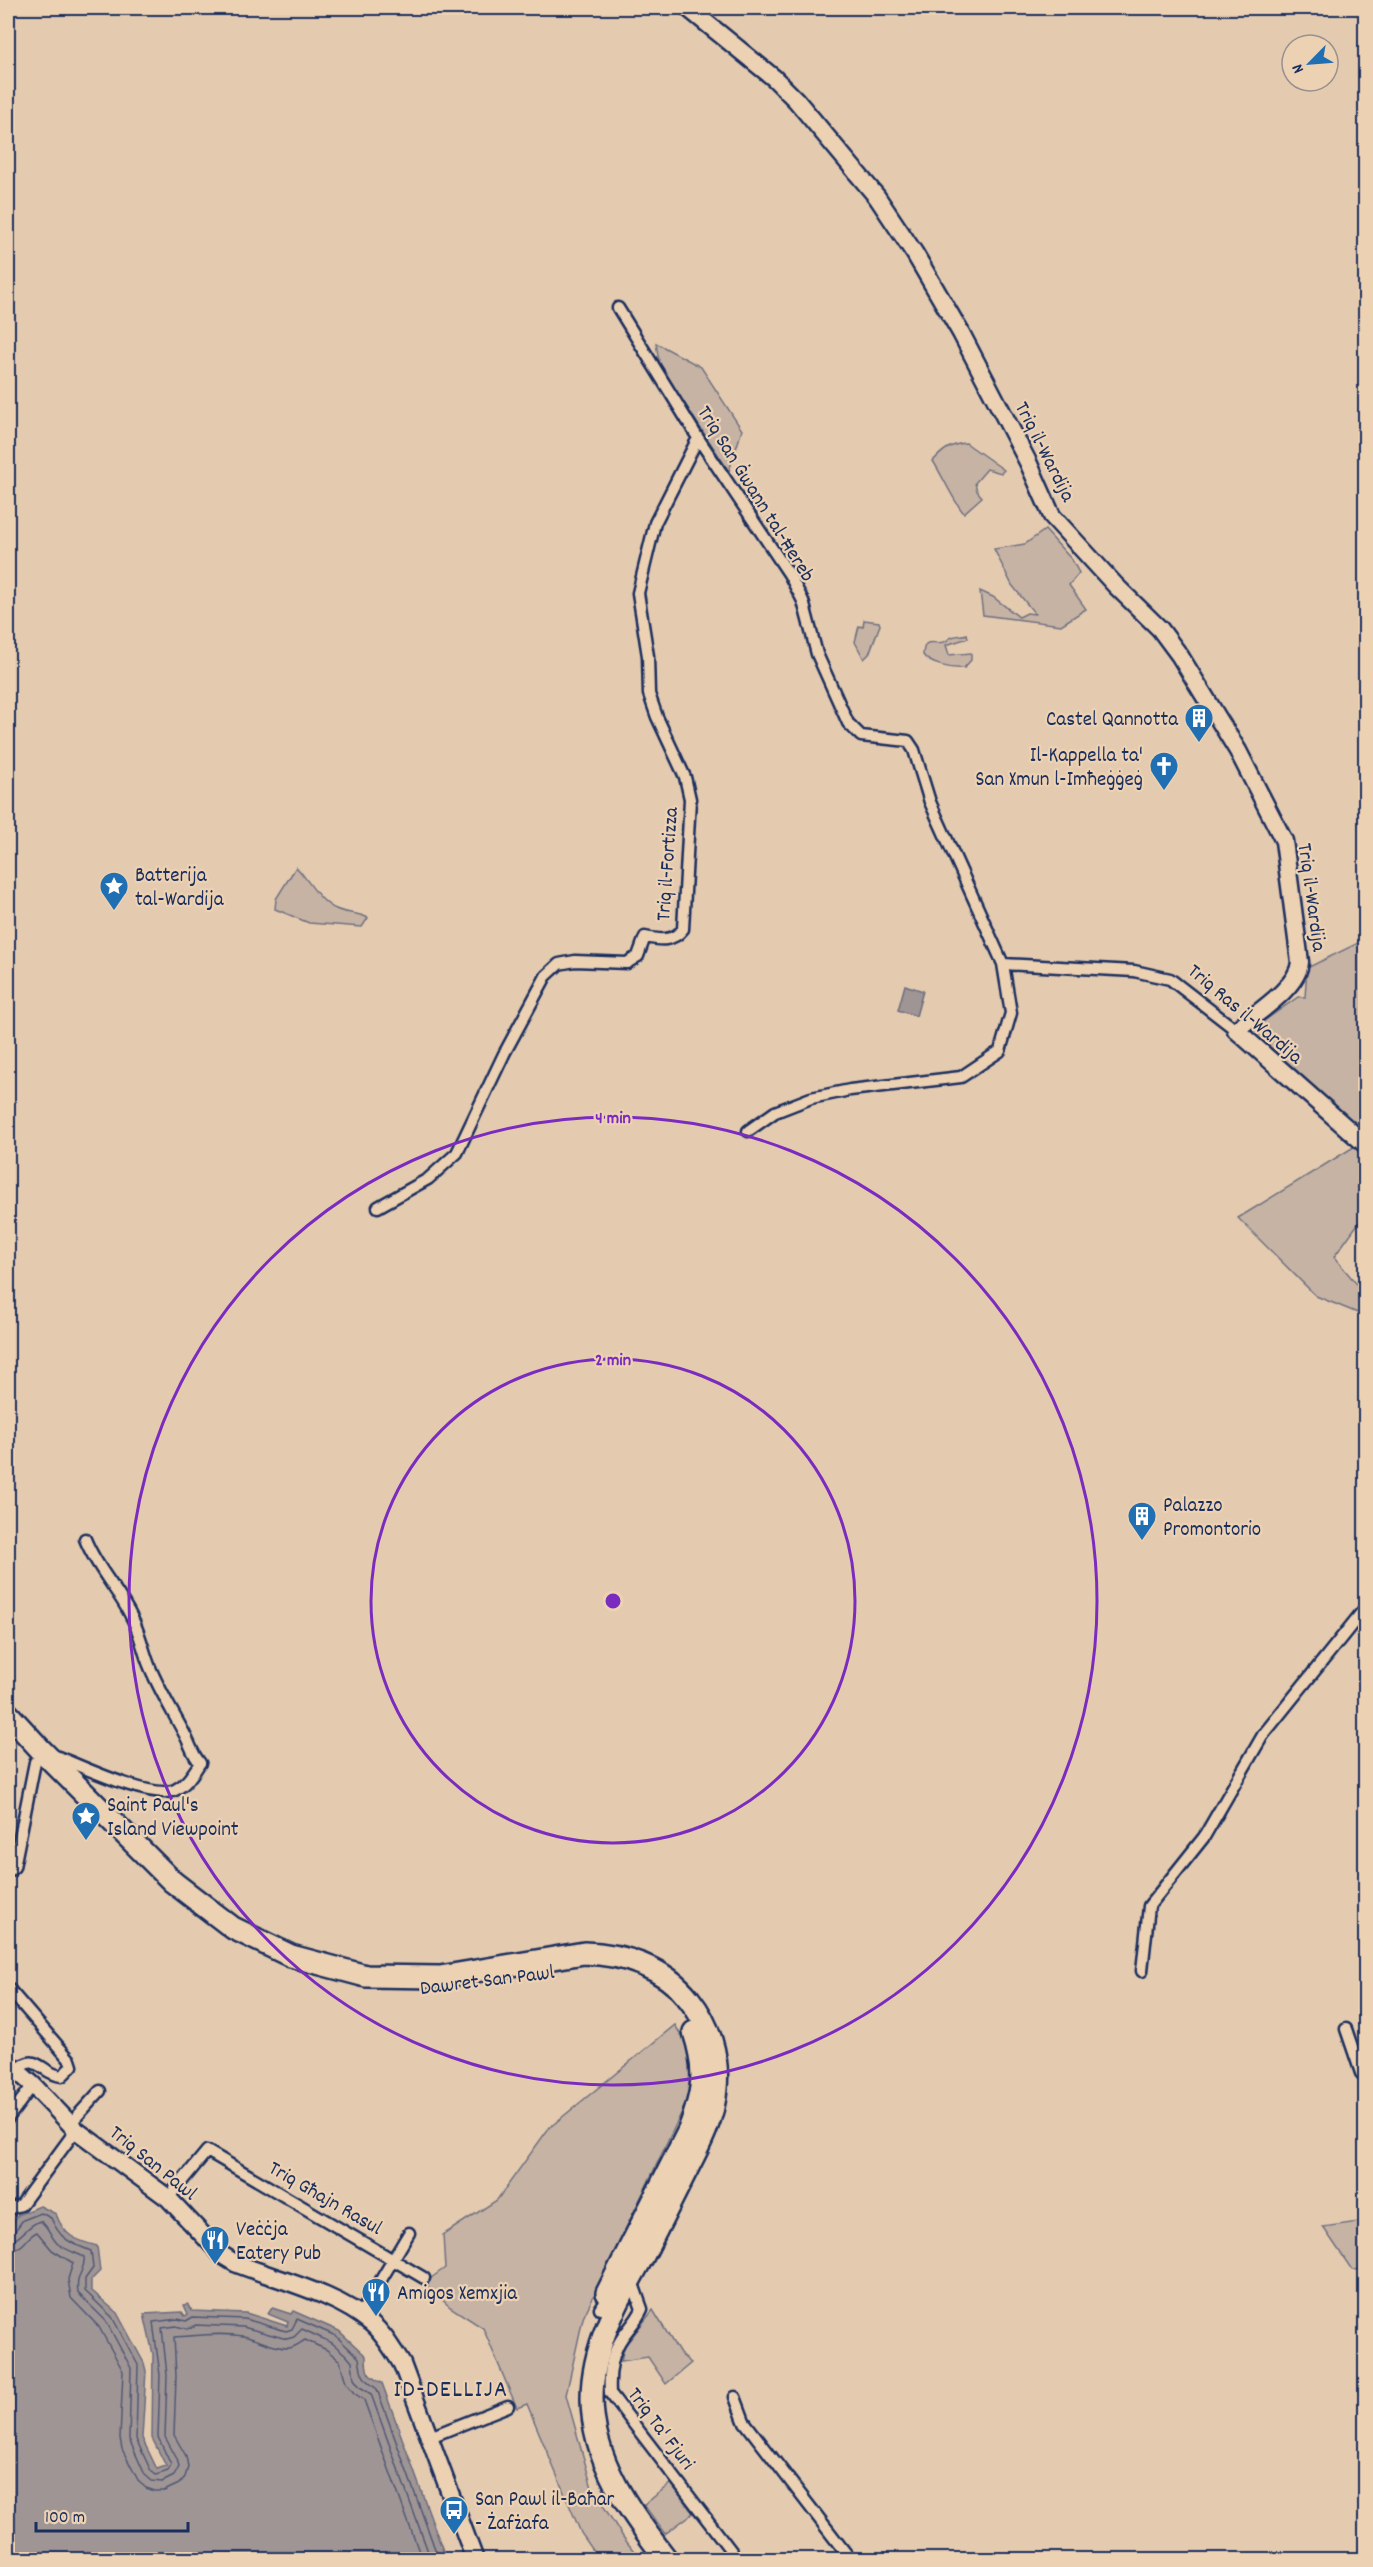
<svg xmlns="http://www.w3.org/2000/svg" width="1373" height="2567" viewBox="0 0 1373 2567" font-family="Dekko,sans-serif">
  <rect width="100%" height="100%" fill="#e4cbb0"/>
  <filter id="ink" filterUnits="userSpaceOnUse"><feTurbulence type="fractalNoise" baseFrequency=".0167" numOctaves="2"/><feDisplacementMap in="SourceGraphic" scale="12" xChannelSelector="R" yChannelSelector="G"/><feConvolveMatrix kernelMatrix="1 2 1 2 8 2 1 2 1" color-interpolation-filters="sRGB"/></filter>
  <g filter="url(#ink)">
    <path fill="#c6b3a4" stroke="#707181" stroke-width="1.5" d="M656,343l45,24 41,63 -13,41 -69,-104z
      M966,443l38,27 -3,3 -14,-4 -12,14 2,8 5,6 -18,16c-8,-7 -23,-40 -31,-52 10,-11 18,-17 33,-18z
      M1045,530l27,30 7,13 -10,12 17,24 -25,16 -78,-10 -3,-24 13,6 26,20 8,-4 8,1 -23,-29 -18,-36 31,-5z
      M864,620l15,2 1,3 -11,29 -5,5 -9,-17 4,-16 4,1z
      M967,634l1,4 -22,7 3,10 22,-2v7l-7,8c-12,1 -34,-3 -41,-13 1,-19 9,-10 21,-13 5,-2 3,-3 8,-5 5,-2 10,-1 15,-3z
      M296,867c13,13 23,35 40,42 10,5 22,3 32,9l-6,9 -53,-4 -34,-14 1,-10z
      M1358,943l7,4v190l-114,-104 3,-5 44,-31h7l2,-29z
      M1357,1145l8,7v62l-31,43 27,32 4,27 -49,-20 -78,-78z
      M675,2025l17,29 -4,45 -105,219 -17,77 26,93 31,49 17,22h-41l-18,-26 -54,-129 -10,4 -34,-80 -33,-21 -26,-24 21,-15 -2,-33 54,-35 52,-72z
      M1365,2221v48l-13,1 -29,-43z
      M653,2310l27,44 11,9 -25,21 -18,-27 -27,4 3,-14z
      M671,2483l22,30 -28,21 -21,-29z"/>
    <path fill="#9f9595" stroke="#6a6c7f" stroke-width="1.5" d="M905,985l18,6 -7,25 -18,-6z
      M40,2206l16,8c8,22 19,26 41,32l3,25 -9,9v10l26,23 27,50 2,8 -4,67 15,31 9,-3 -14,-28 1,-84 -9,-40 38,-2 3,4 3,-2 -4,-9 4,-1 4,7 54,2 41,13 1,-4 -20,-8 4,-6 19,6 2,-3 46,20 27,25c0,16 1,20 16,27l64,176h-438v-328l10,-16z"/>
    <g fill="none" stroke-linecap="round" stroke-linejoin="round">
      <path stroke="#505874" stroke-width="1.5" d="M8,2233l6,-1 9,-12 18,-7 10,5c10,23 19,24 40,33l2,17 -8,11v12l27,26 26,48 -2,74 15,32 5,4 12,-4 3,-6 -13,-28 2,-62 -7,-53 25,-3 8,2 7,-4 52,2 41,12 6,-2 5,-10 39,17 23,22c2,17 4,21 18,31l62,171
        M8,2241c14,-1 17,-15 32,-20 9,5 10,16 18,23 8,6 18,9 26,13 2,14 -9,16 -6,36l28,28 25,47 -2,71 16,36 7,6 10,1 12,-6 5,-9 -2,-8 -12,-22 2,-62 -5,-47 14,-2 11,3 9,-4 47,2 44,12 7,-2 8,-8 30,14 14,12 6,7 2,17 6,8 11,7 60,166
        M8,2250c18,-1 17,-13 29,-18l15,18 21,13 -5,16 3,19 28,29 24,44 -3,67 2,11 17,33 7,6 9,3h9l15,-7 6,-7 3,-10 -2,-11 -12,-21 2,-59 -2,-39c22,-1 46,-5 69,-1 15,3 31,13 46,12 6,-1 11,-5 16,-8l22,10 13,11 6,22 8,10 10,7 58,160"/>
      <g stroke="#1b2f5e" stroke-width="15">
        <path id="street" d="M618,308l80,130 91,136 14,27 14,53 31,69 13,13 47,5 6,9 16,52 73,162 8,49 -11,38 -39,26 -111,13 -39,8 -36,14 -27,19
          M1003,964l131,7 36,8 66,51
          M378,1207l50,-28 29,-26 47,-99 42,-78 13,-12 16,-3 52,2 11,-7 7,-19c15,3 28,5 38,-8l7,-130 -5,-22 -28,-60 -8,-23 -1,-38 -10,-63 17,-70 43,-85
          M53,1755c24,9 100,46 122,35 12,-6 18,-17 25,-27 -9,-11 -9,-17 -15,-28 -12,-23 -26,-45 -36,-70 -6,-15 -9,-32 -17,-47 -14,-29 -35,-49 -47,-79
          M8,1872l6,-5 21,-105
          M1142,1971l7,-65 55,-69 59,-102 103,-128
          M8,1988l62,72 2,6 -10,10c-22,-2 -25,-26 -46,-5
          M1346,2029l15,44 5,5
          M8,2118l25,-33
          M70,2124l30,-33
          M168,2198l39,-47 217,127
          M8,2209l13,-4 55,-75
          M631,2278l11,31c-6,14 -18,23 -24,36 -8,16 -9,31 -8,48l128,167
          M600,2309l12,-17
          M360,2315l49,-82
          M735,2397l9,24 107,139
          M430,2437l78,-31"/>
      </g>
      <g stroke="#1b2f5e" stroke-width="21">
        <path id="secondary" d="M688,8l86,70 22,22 81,97 38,57 46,79 67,129 24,54 64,70 44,43 20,27 58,95 46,90 16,121c-2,26 -44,51 -64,68l130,115
          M8,2063l25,22 43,45 92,68 54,57 13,8c43,17 101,30 136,60 13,11 21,26 31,41l73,196"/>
      </g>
      <g stroke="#1b2f5e" stroke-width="26">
        <path id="highway" d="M8,1714l33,36 132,132 60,46 58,28 75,20 74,1 144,-24c39,1 80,14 105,46 20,25 30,56 27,89 -2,30 -17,58 -31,85 -14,28 -28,56 -43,85 -24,42 -50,89 -50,140 0,63 38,114 75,162
          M607,2293l82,-163c14,-37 18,-59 5,-98"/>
      </g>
      <use href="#street" stroke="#ecd1b3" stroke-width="10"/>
      <use href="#secondary" stroke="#ecd1b3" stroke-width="16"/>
      <use href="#highway" stroke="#ecd1b3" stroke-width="21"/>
    </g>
  </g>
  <g fill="none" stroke="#7b2cbf" stroke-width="3">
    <circle cx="613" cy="1601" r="242"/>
    <circle cx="613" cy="1601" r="484"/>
  </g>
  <defs>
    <g id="building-pin" transform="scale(1.5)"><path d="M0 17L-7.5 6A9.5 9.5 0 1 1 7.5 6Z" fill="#1f6fb2" stroke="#ecd1b3"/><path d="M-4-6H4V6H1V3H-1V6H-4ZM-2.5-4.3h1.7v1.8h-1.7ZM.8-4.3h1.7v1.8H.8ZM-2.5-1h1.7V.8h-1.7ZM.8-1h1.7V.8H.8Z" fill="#fff"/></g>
    <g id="church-pin" transform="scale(1.5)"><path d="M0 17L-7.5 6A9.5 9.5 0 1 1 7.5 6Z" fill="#1f6fb2" stroke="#ecd1b3"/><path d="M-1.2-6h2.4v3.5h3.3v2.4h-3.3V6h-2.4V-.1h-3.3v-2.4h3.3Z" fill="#fff"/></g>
    <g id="sight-pin" transform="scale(1.5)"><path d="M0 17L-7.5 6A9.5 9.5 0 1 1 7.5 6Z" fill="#1f6fb2" stroke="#ecd1b3"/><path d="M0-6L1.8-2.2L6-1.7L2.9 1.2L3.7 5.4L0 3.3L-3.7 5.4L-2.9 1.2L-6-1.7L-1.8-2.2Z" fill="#fff"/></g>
    <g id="restaurant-pin" transform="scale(1.5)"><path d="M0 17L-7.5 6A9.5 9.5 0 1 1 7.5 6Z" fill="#1f6fb2" stroke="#ecd1b3"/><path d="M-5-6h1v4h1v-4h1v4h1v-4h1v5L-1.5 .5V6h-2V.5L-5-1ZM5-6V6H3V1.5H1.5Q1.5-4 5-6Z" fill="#fff"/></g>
    <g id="bus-pin" transform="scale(1.5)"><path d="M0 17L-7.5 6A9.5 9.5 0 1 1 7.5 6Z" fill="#1f6fb2" stroke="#ecd1b3"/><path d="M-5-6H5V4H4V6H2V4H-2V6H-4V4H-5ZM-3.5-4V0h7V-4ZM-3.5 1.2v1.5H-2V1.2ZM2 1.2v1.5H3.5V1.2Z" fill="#fff"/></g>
  </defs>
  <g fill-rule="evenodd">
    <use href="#building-pin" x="1199" y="718"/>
    <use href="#church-pin" x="1164" y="766"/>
    <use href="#sight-pin" x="114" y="886"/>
    <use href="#building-pin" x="1142" y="1516"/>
    <use href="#sight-pin" x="86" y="1816"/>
    <use href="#restaurant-pin" x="215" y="2240"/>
    <use href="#restaurant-pin" x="376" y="2292"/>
    <use href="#bus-pin" x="454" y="2510"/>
  </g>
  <g text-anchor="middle" stroke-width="4.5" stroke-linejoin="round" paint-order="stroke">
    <g font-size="21" fill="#1b2f5e" stroke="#ecd1b3">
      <text transform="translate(1046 451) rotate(63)" y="7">Triq il-Wardija</text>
      <text transform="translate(757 493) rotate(58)" y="7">Triq San Ġwann tal-Ħereb</text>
      <text transform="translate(666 864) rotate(-86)" y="7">Triq il-Fortizza</text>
      <text transform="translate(1313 897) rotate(82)" y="7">Triq il-Wardija</text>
      <text transform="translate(1246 1013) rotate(40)" y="7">Triq Ras il-Wardija</text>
      <text transform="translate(487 1979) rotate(-7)" y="7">Dawret San Pawl</text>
      <text transform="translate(154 2162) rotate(39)" y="7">Triq San Pawl</text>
      <text transform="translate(326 2197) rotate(30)" y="7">Triq Għajn Rasul</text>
      <text transform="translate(662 2428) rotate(53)" y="7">Triq Ta' Fjuri</text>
    </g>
    <g font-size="21" fill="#1b2f5e" stroke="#ecd1b3" text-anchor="start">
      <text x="1178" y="725" text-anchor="end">Castel Qannotta</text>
      <text x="1143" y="761" text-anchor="end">Il-Kappella ta'<tspan x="1143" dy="24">San Xmun l-Imħeġġeġ</tspan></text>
      <text x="135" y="881">Batterija<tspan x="135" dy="24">tal-Wardija</tspan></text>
      <text x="1163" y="1511">Palazzo<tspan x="1163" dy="24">Promontorio</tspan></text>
      <text x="107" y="1811">Saint Paul's<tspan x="107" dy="24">Island Viewpoint</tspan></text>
      <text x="236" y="2235">Veċċja<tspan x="236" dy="24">Eatery Pub</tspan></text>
      <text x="397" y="2299">Amigos Xemxjia</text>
      <text x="475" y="2505">San Pawl il-Baħar<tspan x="475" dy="24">- Żafżafa</tspan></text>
    </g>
    <g font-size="24" letter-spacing="1.5" fill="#1b2f5e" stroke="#ecd1b3">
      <text x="451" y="2396">ID-DELLIJA</text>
    </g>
  </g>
  <circle cx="613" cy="1601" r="9" fill="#7b2cbf" stroke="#ecd1b3" stroke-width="3"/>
  <g font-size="18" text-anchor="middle" font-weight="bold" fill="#7b2cbf" stroke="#ecd1b3" stroke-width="4.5" stroke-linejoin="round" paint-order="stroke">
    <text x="613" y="1123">4 min</text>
    <text x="613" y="1365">2 min</text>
  </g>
  <rect width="1373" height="2567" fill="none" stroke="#ecd1b3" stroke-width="30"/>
  <rect x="15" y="15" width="1343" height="2537" fill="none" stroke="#1b2f5e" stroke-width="2" filter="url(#ink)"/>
  <g transform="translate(1310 63) rotate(245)"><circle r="28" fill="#ecd1b3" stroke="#989091" stroke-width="1.5"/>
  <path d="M0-4.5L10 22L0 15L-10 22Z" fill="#1f6fb2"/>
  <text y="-9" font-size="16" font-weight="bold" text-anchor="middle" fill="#1b2f5e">N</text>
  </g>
  <path d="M36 2522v9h152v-9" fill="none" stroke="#1b2f5e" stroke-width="3"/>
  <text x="45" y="2522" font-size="18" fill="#1b2f5e" stroke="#ecd1b3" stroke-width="4.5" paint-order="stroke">100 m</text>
</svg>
